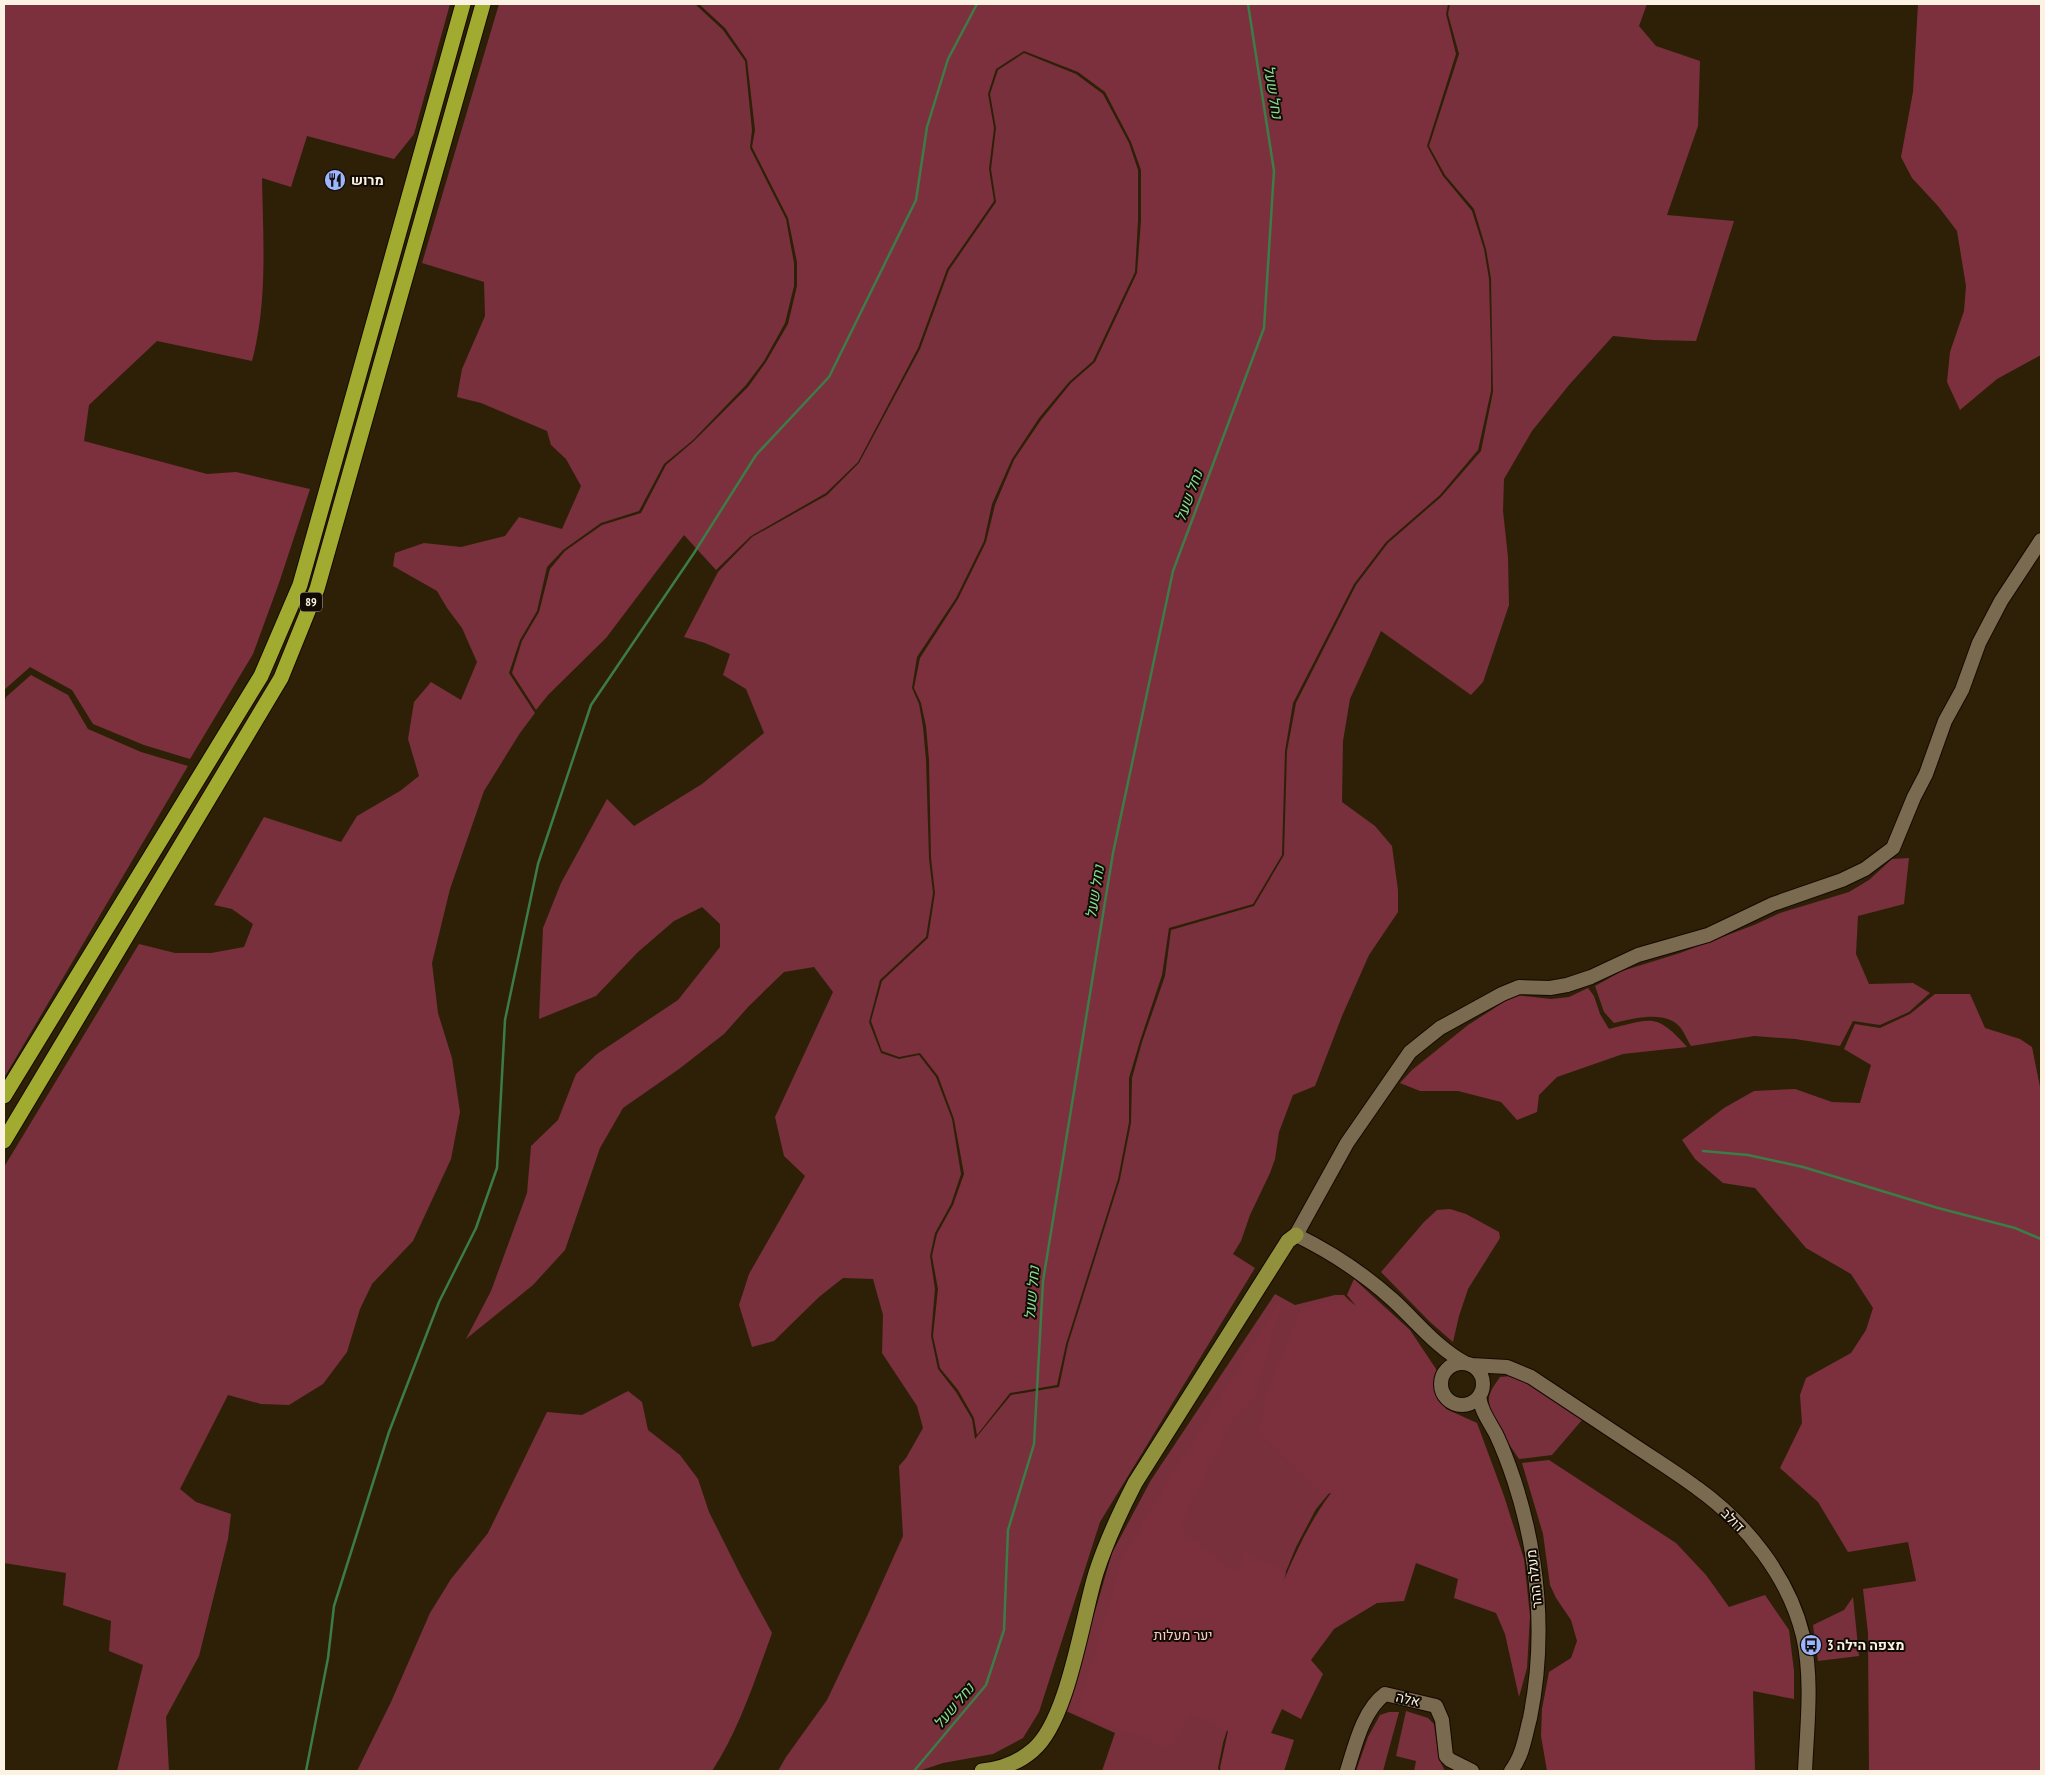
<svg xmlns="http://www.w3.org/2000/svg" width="2045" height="1775" viewBox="0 0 2045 1775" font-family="'PT Sans Narrow',Heebo,sans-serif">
  <rect width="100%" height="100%" fill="#2e2007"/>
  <path fill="#77303c" d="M499,4h196l28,26 22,31 7,69 -2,18 36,71 8,44v23l-9,37 -21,38 -18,24 -53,55 -29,24 -25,47 -38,12 -38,27 -16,17 -10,44 -17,29 -11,33 26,40 -15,20 -36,58 -34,98 -18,74 6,50 14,45 8,54 -9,47 -38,82 -41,43 -12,25 -13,43 -24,32 -34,21 -28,-1 -33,-9 -48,94 16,13 35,12 -3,25 -29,117 -33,61 3,54h-52l26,-106 -34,-14 2,-30 -48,-16 3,-32 -62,-10v-396l135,-223 36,9h36l33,-6 9,-23 -21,-15 -18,-4 50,-88 77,25 16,-26 43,-25 19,-15 -11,-37 6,-37 17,-20 30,18 16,-38 -15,-34 -15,-20 -10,-17 -44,-25 2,-13 29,-10 37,4 44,-11 14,-19 43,12 19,-43 -15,-27 -15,-14 -4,-14 -66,-28 -24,-6 5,-28 23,-53 -1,-34 -62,-19z
    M1450,4h197l-8,22 17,20 44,15 -2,65 -31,89 67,6 -38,120 -43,-1 -40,-4 -44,49 -37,46 -28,48 -1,32 5,46 1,48 -26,77 -12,13 -90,-64 -31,68 -7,42 -1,61 33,24 17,20 6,44v22l-29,43 -27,61 -27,70 -22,9 -14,37 -4,27 -5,14 -20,42 -9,26 -8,13 22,14 -155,254 -61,190 -16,26 -30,16 -50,9 -24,8h-141l8,-14 41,-57 41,-86 35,-78 -4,-70 7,-8 17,-30 -6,-22 -35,-53 1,-38 -10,-36 -30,-1 -24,19 -45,44 -22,6 -13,-42 10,-31 56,-98 -21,-20 -9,-39 58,-125 -19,-25 -30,5 -35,34 -25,28 -45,35 -56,39 -23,40 -35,102 -32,35 -67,54 25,-48 36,-98 4,-47 27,-26 18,-46 21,-20 81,-54 42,-53v-23l-18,-17 -28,14 -36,31 -42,44 -57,23 4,-91 18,-45 46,-84 27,27 68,-42 62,-51 -18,-44 -23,-14 7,-21 -25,-11 -21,-6 34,-65 34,-35 75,-42 32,-32 61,-114 29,-79 47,-68 -5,-33 5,-41 -6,-34 8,-24 26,-17 52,21 27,20 26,49 9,27v51l-3,51 -42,89 -24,21 -30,36 -27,41 -20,45 -8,37 -28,57 -39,59 -5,31 7,16 4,23 3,33 3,98 4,35 -7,44 -46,43 -11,42 12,31 18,6 20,-4 17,22 16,42 9,55 -10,30 -16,29 -5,23 5,33 -4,47 7,33 18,23 16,27 3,20 36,-44 48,-8 9,-43 52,-165 11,-56 1,-45 10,-36 23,-66 6,-46 83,-24 30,-51 3,-104 9,-48 60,-118 32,-42 53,-46 40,-46 12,-59 -2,-114 -5,-29 -12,-40 -29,-34 -16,-29 30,-92 -11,-40z
    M31,675l37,20 20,34 53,23 47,14 -184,312v-374l2,-7z
    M1909,858l-5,46 -46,12 -2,38 13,30 44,-1 17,10 -21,19 -29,13 -27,-4 -13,25 -45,-7 -41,-3 -63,10c-4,-6 -7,-15 -12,-20 -16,-16 -47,-7 -65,-3l-10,-11 -9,-26 27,-15 58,-18 74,-28 26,-12 69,-21 20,-12 23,-21z
    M1450,1209l16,5 33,18 1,6 -32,51 -9,27 -6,26 -23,-20 -49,-50 43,-50 13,-12z
    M1275,1294l20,11 40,-10h9l44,49 -47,135 -25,30 -20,38 -49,119 -24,77 -5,25 1,3h-117l13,-38 -49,-22 46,-158 39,-73z
    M1511,1376c26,10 48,27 71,44l-30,35 -33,4c-9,-14 -32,-45 -30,-61 1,-8 7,-15 11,-21z
    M628,1391l14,11 6,28 32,25 18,24 11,33 32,64 31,57c-17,47 -33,97 -60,138h-355l34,-69 39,-89 21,-34 37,-46 59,-121 35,3z
    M1853,1597l6,59 -41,5 -5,-36 31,-15z
    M1406,1711l22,7 6,6 5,35 6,12h-31l2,-10 -20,-5z
    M1389,1712h10l-16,59h-27l12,-34 12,-22z"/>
  <path fill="#7c303d" d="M4,4h446l-36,130 -20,25 -87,-23 -16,51 -29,-9c1,60 6,124 -10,183l-95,-20 -68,64 -5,36 123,33 29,-2 74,17 -31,94 -26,71 -63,105 -46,-14 -51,-21 -21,-34 -42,-23 -26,23z
    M699,4h749l-2,10 10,40 -29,92 16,30 29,35 12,38 5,30 2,77v35l-13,59 -38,45 -54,47 -32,42 -61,119 -8,48 -3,104 -29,49 -84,24 -7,47 -22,66 -11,37v44l-11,57 -52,165 -9,41 -47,8 -33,42 -3,-17 -16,-28 -18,-22 -7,-32 5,-47 -6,-33 5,-22 16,-29 11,-31 -10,-55 -16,-43 -18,-23 -21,4 -17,-6 -11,-30 11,-40 46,-43 7,-45 -4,-35 -2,-98 -3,-34 -5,-23 -7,-15 6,-30 38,-59 28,-57 9,-37 19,-45 27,-40 30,-37 24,-21 42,-89 4,-52v-51l-10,-28 -26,-50 -27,-20 -54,-21 -28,18 -8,25 6,34 -5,41 5,32 -47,68 -29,79 -60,114 -32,31 -75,43 -35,34 -32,-35 -78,103 -58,57 -12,15 -24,-37 10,-32 17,-29 11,-43 15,-18 37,-26 39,-12 25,-48 28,-24 54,-54 18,-25 22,-38 9,-38v-24l-9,-44 -36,-71 3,-17 -8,-70 -22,-32z
    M1918,4h123v351l-44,24 -37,31 -13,-28 3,-30 14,-41 2,-25 -9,-55 -19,-25 -26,-28 -11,-21 12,-65z
    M1588,988l6,8 6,18 9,15c42,-10 47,-17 78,18l-64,7 -66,23 -18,18 -2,17 -20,8 -16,-18 -43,-11h-38l-20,-8 12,-13 56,-45 47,-30 36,4 18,-2z
    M1935,994h35l15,34 35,11 12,8 9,45v679h-172l-1,-138 -5,-44 53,-8 -8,-39 -60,10 -30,-50 -38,-34 22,-45 -2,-28 6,-17 45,-25 15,-23 7,-22 -22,-34 -45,-26 -51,-60 -32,-5 -28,-24 -13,-19 42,-32 30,-17 41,-2 37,13 28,1 11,-38 -27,-16 11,-25 25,4 30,-14z
    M1354,1279l56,51 26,39 10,40 31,14 27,73 20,63 6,57 -3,52 -8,29 -14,-63 -9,-21 -42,-15 4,-19 -42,-16 -12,38 -27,2 -43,26 -23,31 12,14 -22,45 -19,-10 -11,24 23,7 -10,31h-63l-1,-3 8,-37 -37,-15 -21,33 -93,-36 44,-152 25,-45 134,-216 1,7 -21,71 -2,16 -24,25 -55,108 49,41 7,3 11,-21 40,23 -2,7c13,-31 27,-60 47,-87l-9,2 -64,-62 9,-42 33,-82 44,-13 12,10 -9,-11z
    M1549,1460l127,83 30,32 23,32 36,-12 24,35 5,41v28l-41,-8 2,80h-208l-6,-35 1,-27 7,-37 22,-14 6,-17 -6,-21 -15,-22 -6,-13 -7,-51 -21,-71z"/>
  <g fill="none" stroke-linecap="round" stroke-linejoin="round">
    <path stroke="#3c7c46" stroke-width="2.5" d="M1703,1151l45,4 55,12 135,41 77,20 26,11
      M306,1771l22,-113 6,-52 55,-174 50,-130 37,-74 21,-60 8,-148 33,-156 53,-159 103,-152 62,-98 73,-78 87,-177 11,-73 21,-68 29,-55
      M914,1771l72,-86 18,-55 4,-100 26,-86 9,-163 70,-428 60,-282 91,-243 10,-157 -26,-167"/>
    <g stroke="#160900" stroke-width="16">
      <path id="minor" d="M1465,1363c-29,-16 -48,-41 -72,-63 -29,-26 -62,-48 -97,-65l51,-92 63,-91 30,-24 62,-34 17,-7 31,1 17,-3 24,-8 47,-22 70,-20 65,-31 69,-24 23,-11 28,-21 21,-51 12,-23 19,-53 17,-31 17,-47 22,-42 40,-61
        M1441 1384a21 21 0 1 1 42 0a21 21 0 1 1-42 0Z
        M1471,1365l36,2 24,10c35,23 69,46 104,69 21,14 42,27 62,42 49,35 92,89 106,148 10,43 4,91 2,135
        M1479,1396c2,15 10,25 17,38 7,15 13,31 18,46 25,76 32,159 16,238 -5,19 -7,37 -19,53
        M1347,1771c8,-25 16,-61 38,-77l51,12 6,14 4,36 4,4 22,11"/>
    </g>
    <g stroke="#160900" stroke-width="17">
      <path id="major" d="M982,1771c19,-2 36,-8 51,-21 35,-29 49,-132 63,-177 10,-31 24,-61 39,-90l153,-242 8,-6"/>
    </g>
    <g stroke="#160900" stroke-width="17">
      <path id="highway" d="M4,1096l257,-420 39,-91 163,-581
        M4,1141l277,-463 36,-89 166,-585"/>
    </g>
    <use href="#minor" stroke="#7a6a50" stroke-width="14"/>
    <use href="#major" stroke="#91913d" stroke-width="15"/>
    <use href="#highway" stroke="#a1ab30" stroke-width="15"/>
  </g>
  <defs>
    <g id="restaurant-disc" transform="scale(1.125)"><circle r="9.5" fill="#9eb4fd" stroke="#110b03"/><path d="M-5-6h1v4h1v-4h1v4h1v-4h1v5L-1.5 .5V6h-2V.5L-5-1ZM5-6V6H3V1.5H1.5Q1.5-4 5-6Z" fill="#111"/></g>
    <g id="bus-disc" transform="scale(1.125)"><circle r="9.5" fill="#9eb4fd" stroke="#110b03"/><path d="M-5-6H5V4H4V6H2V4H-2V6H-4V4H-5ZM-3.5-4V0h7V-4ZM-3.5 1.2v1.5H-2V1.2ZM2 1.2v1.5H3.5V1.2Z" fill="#111"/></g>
  </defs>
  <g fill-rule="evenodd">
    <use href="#restaurant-disc" x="335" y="180"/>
    <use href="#bus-disc" x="1811" y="1645"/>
  </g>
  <g text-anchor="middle" stroke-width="4" stroke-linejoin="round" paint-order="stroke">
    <rect fill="#110b03" stroke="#b6ada0" stroke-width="1" x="300" y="592.5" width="22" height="19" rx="4"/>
    <g font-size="12" font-weight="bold" fill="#fcf2e4">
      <text x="311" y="606">89</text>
    </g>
    <g font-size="14" font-weight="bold" fill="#fcf2e4" stroke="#110b03" text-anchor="start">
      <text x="351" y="185">מרוש</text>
      <text x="1827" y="1650">מצפה הילה 3</text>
    </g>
    <g font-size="14" fill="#fcf2e4" stroke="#110b03">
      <text transform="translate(1733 1520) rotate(45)" y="5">דולב</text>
      <text transform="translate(1534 1579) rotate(-96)" y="5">מעלה ההר</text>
      <text transform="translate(1408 1699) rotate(13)" y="5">אלה</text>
    </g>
    <g font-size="14" fill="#f6c7cb" stroke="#110b03">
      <text x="1183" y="1640">יער מעלות</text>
    </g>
    <g font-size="15" font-style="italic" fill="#85dd92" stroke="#110b03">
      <text transform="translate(1273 92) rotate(81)" y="5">נחל שעל</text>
      <text transform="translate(1189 496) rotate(-70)" y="5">נחל שעל</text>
      <text transform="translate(1095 892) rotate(-81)" y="5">נחל שעל</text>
      <text transform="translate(1032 1293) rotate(-85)" y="5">נחל שעל</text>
      <text transform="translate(954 1706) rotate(-50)" y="5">נחל שעל</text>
    </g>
  </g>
  <rect width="2045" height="1775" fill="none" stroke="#fcf2e4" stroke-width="10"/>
</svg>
